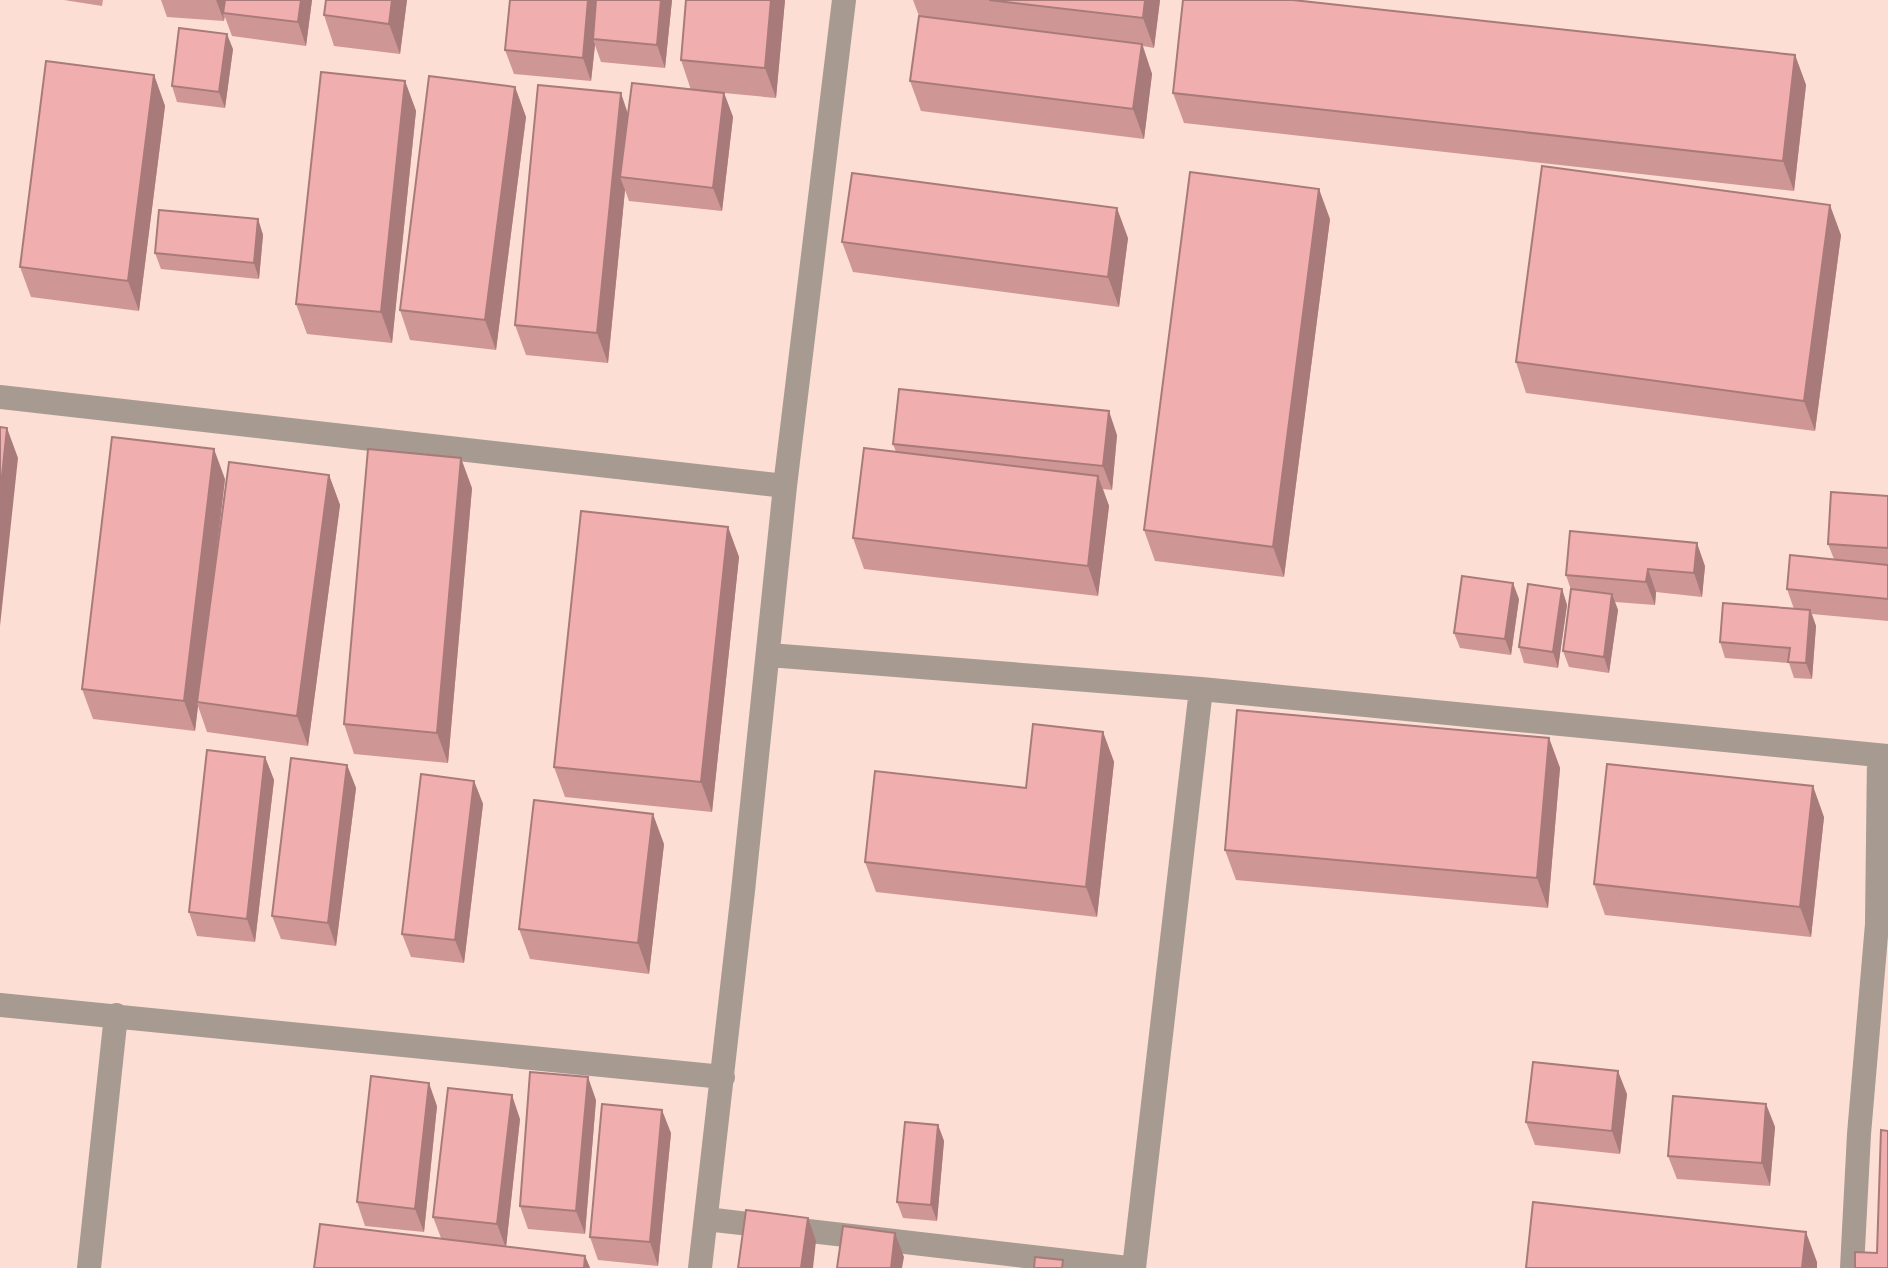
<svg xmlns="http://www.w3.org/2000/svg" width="1888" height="1268" viewBox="0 0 1888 1268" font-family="Rubik,sans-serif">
  <rect width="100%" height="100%" fill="#fcded4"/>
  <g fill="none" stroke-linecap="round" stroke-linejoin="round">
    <path stroke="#a79a91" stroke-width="24" d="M0,397l785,89
      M769,655l432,34 687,67
      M0,1005l723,72
      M706,1219l422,49
      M89,1268l27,-253
      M700,1268l43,-377 42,-405 59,-486
      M1134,1268l67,-579
      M1852,1268l7,-134 18,-210 2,-168"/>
  </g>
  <path fill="#cf9696" d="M64,0h39l-1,6z
    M161,0h151l-6,46 -74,-10 -7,-19 -1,4 -57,-4z
    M326,0h81l-7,54 -66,-8 -10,-31z
    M672,0l-7,68 -64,-6 -6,-17 -4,36 -77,-7 -9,-24z
    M785,0l-9,98 -52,-5 9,24 -11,94 -93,-10 -4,-11 -17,173 -82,-8 -11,-30 113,-211 63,-24 -10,-30z
    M913,0h247l-6,48 -11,-2 9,28 -8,65 -223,-28 -11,-30 9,-65z
    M233,49l-8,59 -48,-6 -5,-16z
    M1795,55l11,30 -12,106 -610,-68 -11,-30z
    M154,75l11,31 -26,205 -108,-14 -11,-30z
    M405,81l11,30 -24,232 -85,-9 -11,-30z
    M515,87l11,30 -30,233 -86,-10 -10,-30z
    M258,219l5,16 -4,44 -98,-10 -6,-16z
    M1330,219l-46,358 -129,-16 -11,-31z
    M1841,235l-26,196 -289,-38 -10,-31z
    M1128,238l-9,69 -266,-35 -11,-30z
    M1117,435l-5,55 -9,-1 6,17 -11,90 -234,-27 -11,-31 43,-86 -3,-8z
    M329,475l11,30 -32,241 -101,-14 -9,-26 -3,25 -102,-12 -11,-30 143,-210 -13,108z
    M472,488l-24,275 -94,-9 -10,-30z
    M1888,496v125l-76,-7 4,12 -4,53 -18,-1 -5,-15 -64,-5 -5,-16 74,-33 -7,-20 47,-30 -6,-15z
    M728,527l11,30 -27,255 -147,-15 -11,-30z
    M1705,566l-3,31 -46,-5 -1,13 -40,-3 3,8 -9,63 -40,-6 -6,-16 8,-61 -5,-15z
    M1562,589l5,16 -9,63 -34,-5 -5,-16z
    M1519,599l-8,56 -51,-7 -6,-15z
    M1103,732l11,30 -17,155 -221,-25 -11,-30 161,-74z
    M1549,738l11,30 -12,140 -312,-28 -11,-30z
    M265,757l9,23 -19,162 -58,-6 -8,-24z
    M347,765l9,23 -20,158 -55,-7 -9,-23z
    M474,781l9,23 -19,159 -53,-6 -9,-23z
    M1824,817l-13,120 -206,-22 -11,-31z
    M664,844l-15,130 -119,-15 -11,-30z
    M1627,1094l-7,60 -85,-9 -9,-23z
    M596,1100l-11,134 -57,-5 -8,-23z
    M1766,1104l9,23 -5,59 -93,-7 -9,-23z
    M437,1106l-13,126 -59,-6 -8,-24z
    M520,1119l-14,127 79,10 5,12h-276l127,-30 -8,-21z
    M938,1125l6,16 -7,80 -34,-3 -6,-16z
    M671,1133l-13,133 -60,-6 -8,-23z"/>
  <path fill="#a97a7a" d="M216,0h10l-3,13 1,8z
    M301,0h11l-6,46 -8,-24z
    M392,0h15l-7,54 -11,-30z
    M588,0h11l-6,39 2,6 -4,36 -8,-23z
    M661,0h11l-7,68 -8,-23z
    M771,0h14l-9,98 -11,-30z
    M1145,0h15l-6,48 -11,-30z
    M227,34l6,15 -8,59 -6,-16z
    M1142,44l10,30 -8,65 -11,-30z
    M1795,55l11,30 -12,106 -11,-30z
    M154,75l11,31 -26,205 -11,-30z
    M405,81l11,30 -24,232 -11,-31z
    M515,87l11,30 -30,233 -11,-30z
    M621,93l10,30 -11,54 5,13 -17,173 -11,-30z
    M724,93l9,24 -11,94 -9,-23z
    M1319,189l11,30 -46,358 -11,-30z
    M1830,205l11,30 -26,196 -11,-30z
    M1117,208l11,30 -9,69 -11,-30z
    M258,219l5,16 -4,44 -5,-16z
    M1109,411l8,24 -5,55 -9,-24z
    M7,428l11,30 -18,168v-131z
    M214,449l11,30 -26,223h-2l1,4 -3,25 -11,-30z
    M461,458l11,30 -24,275 -11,-30z
    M329,475l11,30 -32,241 -11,-30z
    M1098,476l11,30 -11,90 -10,-30z
    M728,527l11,30 -27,255 -11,-30z
    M1697,543l8,23 -3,31 -8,-24z
    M1648,569l8,23 -1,13 -9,-23z
    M1513,583l6,16 -8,56 -6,-16z
    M1562,589l5,16 -9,63 -5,-16z
    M1612,594l6,16 -9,63 -5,-16z
    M1810,610l6,16 -4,53 -6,-16z
    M1103,732l11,30 -17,155 -11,-30z
    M1549,738l11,30 -12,140 -11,-30z
    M265,757l9,23 -19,162 -8,-23z
    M347,765l9,23 -20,158 -8,-23z
    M474,781l9,23 -19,159 -9,-23z
    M1813,786l11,31 -13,120 -11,-30z
    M653,814l11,30 -15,130 -11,-31z
    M1618,1071l9,23 -7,60 -8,-23z
    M588,1077l8,23 -11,134 -9,-23z
    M429,1083l8,23 -13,126 -9,-23z
    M512,1095l8,24 -14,129 -9,-24z
    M1766,1104l9,23 -5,59 -8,-23z
    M662,1110l9,23 -13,133 -8,-24z
    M938,1125l6,16 -7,80 -6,-16z
    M808,1218l8,23 -3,27h-12z
    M1806,1232l11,30v6h-15z
    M895,1233l9,24 -2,11h-11z
    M585,1256l5,12h-6z"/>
  <path fill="#f1aeae" stroke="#a97a7a" stroke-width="2" d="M225,0h76l-3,22 -75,-9z
    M326,0h66l-3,24 -65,-9z
    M510,0h78l-5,58 -78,-8z
    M596,0h65l-4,45 -64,-6z
    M686,0h85l-6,68 -84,-8z
    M989,0h156l-2,18z
    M1183,0h110l502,55 -12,106 -610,-68z
    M919,16l223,28 -9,65 -223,-28z
    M179,28l48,6 -8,58 -47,-6z
    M46,61l108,14 -26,206 -108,-14z
    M321,72l84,9 -24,231 -85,-8z
    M429,76l86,11 -30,233 -85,-10z
    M632,83l92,10 -11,95 -93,-11z
    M538,85l83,8 -24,240 -82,-8z
    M1542,166l288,39 -26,196 -288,-39z
    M1190,172l129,17 -46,358 -129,-17z
    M852,173l265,35 -9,69 -266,-35z
    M159,210l99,9 -4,44 -99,-10z
    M899,389l210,22 -6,55 -210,-22z
    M0,427l7,1 -7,67z
    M112,437l102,12 -30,252 -102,-12z
    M864,448l234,28 -10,90 -235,-28z
    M368,449l93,9 -24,275 -93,-9z
    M229,462l100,13 -32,241 -100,-14z
    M1831,492l57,4v52l-60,-4z
    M581,511l147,16 -27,255 -147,-15z
    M1570,531l127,12 -3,30 -46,-4 -2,13 -80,-7z
    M1790,555l98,10v34l-101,-10z
    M1462,576l51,7 -8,56 -51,-6z
    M1528,584l34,5 -9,63 -34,-5z
    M1571,589l41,5 -8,63 -41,-6z
    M1723,603l87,7 -4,53 -18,-1 2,-14 -70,-6z
    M1237,710l312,28 -12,140 -312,-28z
    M1033,724l70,8 -17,155 -221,-25 10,-91 151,17z
    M207,750l58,7 -18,162 -58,-7z
    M291,758l56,7 -19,158 -56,-7z
    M1607,764l206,22 -13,121 -206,-23z
    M421,774l53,7 -19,159 -53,-6z
    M534,800l119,14 -15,129 -119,-14z
    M1533,1062l85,9 -6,60 -86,-9z
    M530,1072l58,5 -12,134 -56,-5z
    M371,1076l58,7 -14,126 -58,-7z
    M448,1088l64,7 -15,129 -64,-7z
    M1673,1096l93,8 -4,59 -94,-7z
    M602,1104l60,6 -12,132 -60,-5z
    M905,1122l33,3 -7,80 -34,-3z
    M1881,1130l7,1v137h-33v-16l22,1z
    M1533,1202l273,30 -4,36h-276z
    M746,1210l62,8 -7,50h-63z
    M320,1224l265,32 -1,12h-270z
    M843,1226l52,7 -4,35h-54z
    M1035,1257l28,3 -1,8h-28z"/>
</svg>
